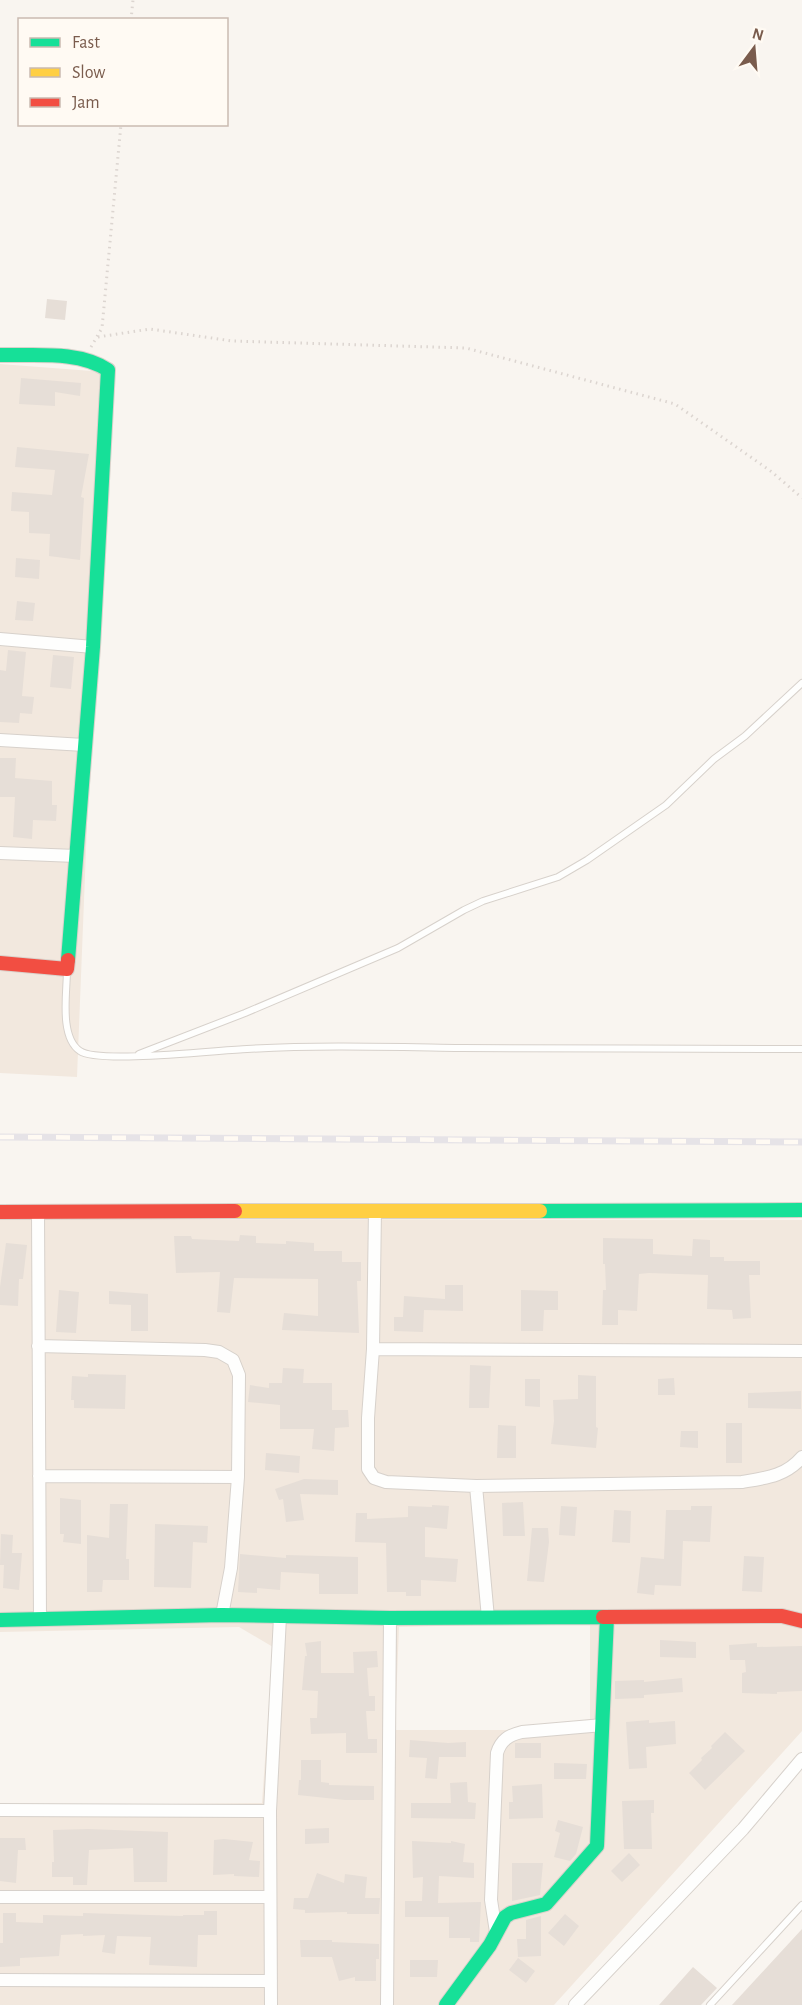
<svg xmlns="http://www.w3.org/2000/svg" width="802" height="2005" viewBox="0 0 802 2005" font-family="'Alegreya Sans',sans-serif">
  <rect width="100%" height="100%" fill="#f9f5f0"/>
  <path fill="#f2e8de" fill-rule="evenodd" d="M0,364l105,8 -28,705 -77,-4z
    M0,1219l802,1v511l-248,274h-554v-199l262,-3 11,-156 -34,-20 -239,5zM590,1622v108h-195l4,-103z"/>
  <path fill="#e6ded7" d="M47,299l20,2 -2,19 -20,-2z
    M21,378l60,5 -1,13 -25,-4v14l-36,-2z
    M17,447l72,7 -8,43 3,1 -4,62 -31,-4 1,-22 -21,-1v-21l-18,-1 1,-19 40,3 3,-25 -40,-3z
    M16,558l24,2 -1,19 -24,-2z
    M17,601l18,2 -2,18 -18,-1z
    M8,650l18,2 -4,44 12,1 -2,17 -12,-1 -1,10 -19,-1v-52l6,1z
    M53,655l21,2 -3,32 -21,-2z
    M0,758h16l-1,20 37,3v24h5l-1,16 -23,-1 -1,19 -19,-2 2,-40h-15z
    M240,1235l16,1v7l30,1v-3l28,2v8h28v11h19v19h-4l2,52 -77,-3 2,-17 34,3v-37l-84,-1 -4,35 -13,-1 3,-40 -44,1 -2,-37h17l1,3 47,2z
    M603,1238l50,1v15l39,2 1,-17 17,1v17h14v4h36v14h-11l2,43 -18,1 -1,-9 -25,-1 1,-34 -59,-2 -10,1 -2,37 -19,-1v15h-16l1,-35h3l-1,-26h-2z
    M6,1243l21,2 -4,34h-4l-1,27 -18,-1v-18z
    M445,1285h18v26l-39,-1 -1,22 -29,-1v-14h9l1,-21 41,3z
    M59,1290l20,2 -3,41 -20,-1z
    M521,1290l37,1v19h-14l-1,21h-22z
    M109,1291l39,3v37h-17v-26l-22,-1z
    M470,1365l21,1 -2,42h-20z
    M283,1368l21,1 -1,14h29v27h16l1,17 -14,1 -1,23 -22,-2 2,-20h-34v-24l-32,-3 2,-17 19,3v-5h13z
    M88,1374l38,1 -1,34 -51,-1v-8h-3l1,-24 16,1z
    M578,1375l18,1v51l2,1 -2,20 -45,-4 3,-23 -1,-21 25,-1z
    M674,1378l1,17h-17v-16z
    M525,1379h15v28l-15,-1z
    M801,1391v18l-53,-1v-15z
    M726,1423h16v40h-16z
    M498,1425l18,1v32h-19z
    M681,1431h17v17l-18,-1z
    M266,1453l34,3 -1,17 -34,-3z
    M304,1479l34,1v15l-38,-1 4,26 -18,2 -3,-23 -4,1 -4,-11z
    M60,1498l21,2v44l-18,-2 1,-8h-4z
    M523,1502l2,34h-22l-1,-33z
    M110,1504h18l-2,55h3v21h-26l-1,12h-15v-57l22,3z
    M432,1505l17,1 -2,23 -22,-2v30l33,2 -2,23 -35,-2v16h-15v-4h-19l-1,-49 -31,-1 1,-29h11v6l41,-2v-11l24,1z
    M561,1506l16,1 -2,29 -16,-1z
    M691,1506h21l-2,36 -27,-1 -2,45 -26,-1 -1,10 -17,-2 4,-36 23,2 2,-49h25z
    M614,1510l17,1 -1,32 -18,-1z
    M155,1524l53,2 -1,17 -14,-1 -2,46 -37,-1z
    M532,1528h16l1,14 -5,40 -17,-1z
    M1,1534l12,1 -1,18h10l-3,37 -16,-2 1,-23h-4z
    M240,1554l46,4v-3l72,2v37h-39v-20l-38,-2 -1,18 -23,-2v5l-19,-1z
    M744,1556l20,1 -2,35 -20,-1z
    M660,1640l36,2v16l-36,-1z
    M321,1641v32h33l-1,-21 24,-1 1,16 -11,1 2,28h6v15h-9l2,28h9v14h-31v-20l-35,1 -1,-16h7l1,-27 -16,-1 3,-34h2l-2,-13z
    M757,1643v4l45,-1v45l-25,1v2l-35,-1v-20l4,-1 -1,-12h-15l-1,-15z
    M682,1678l1,14 -39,3v3l-29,1v-18l29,-1v2z
    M649,1720v3l26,-2 1,23 -30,3 1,21 -18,1 -3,-47z
    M725,1732l20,19 -40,39 -16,-17 13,-13 -1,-2 11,-10 -1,-2z
    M410,1740l38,3 18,-1v15h-27l-2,22 -12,-1 2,-20 -18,-1z
    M515,1743h26v15h-26z
    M301,1760h20v22l8,1v2l45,1v14h-29l-47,-5 1,-15h2z
    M554,1763l33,1 -1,15h-32z
    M467,1782l1,20 8,1 -1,16 -64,-1v-15h40l-1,-20z
    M542,1784l1,34 -34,1v-17h4l-1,-16z
    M654,1800v13h-3l1,36h-28l-2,-48z
    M558,1820l25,7 -7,27 -6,7 -16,-4 6,-24 -5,-2z
    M329,1828v15l-24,1v-15z
    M88,1829l80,3 -1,50h-33l-1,-34 -44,2 -2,35h-14v-8h-21v-15h2l-1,-32z
    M0,1838h25l1,12h-8l-2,33 -16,-2z
    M224,1839l29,3 -4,18 11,1 -1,16 -25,-1v-2l-21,1 1,-35z
    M412,1841l39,2v-2l14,3 -2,18 11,1v15l-35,-2 -1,27 43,-1 -2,40h-9v-4h-21v-21h-44v-16h17l1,-24 -10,1z
    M629,1853l11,12 -18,17 -11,-11z
    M512,1863h31l-3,32 -28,6z
    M317,1873l27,10 1,-9 22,3 -2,21h15l-1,16h-32v-2l-42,1v-3l-12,-1 1,-11h14z
    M204,1911h13v24h-19l-1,32 -48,-2 2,-28 -34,-1 -2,18 -13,-2 3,-17 -22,1v-2l-22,1 -2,21 -39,2v8l-20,1v-24h3v-30h13v9l27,1v-8l40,1v-3l100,3v-1h21z
    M565,1914l14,12 -15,20 -16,-13z
    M541,1916v40l-23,1 -1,-18h9v-19z
    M802,1929v76h-70z
    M300,1940h32v2l47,2v15h-3v22h-21v-4l-16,4 -7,-24h-31z
    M518,1958l17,13 -9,12 -17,-13z
    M410,1960h28l-1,17h-27z
    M693,1967l24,21 -16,17h-42z"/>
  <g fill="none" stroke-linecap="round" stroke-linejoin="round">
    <g stroke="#d7d1cb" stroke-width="8">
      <path id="lane" d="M67,970c0,22 -8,67 13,81 18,13 139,-1 167,-2 71,-4 143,-2 214,-1 114,0 227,1 341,1
        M139,1054l106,-41 153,-65 66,-38 19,-9 75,-24 29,-17 79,-55 48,-46 31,-23 57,-53
        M710,2005l92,-100"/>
    </g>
    <g stroke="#d7d1cb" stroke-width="14">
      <path id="street" d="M0,639l93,8
        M0,740l84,5
        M0,853l76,3
        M375,1210l-2,139 -5,69v51l6,9 12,4 90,4 266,-4c24,-4 44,-6 60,-25
        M38,1211l2,409
        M38,1346l167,4 14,2 14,8 6,15 -1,102 -199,-1
        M373,1349l429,2
        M476,1486l12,132
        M222,1615l9,-47 7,-91
        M0,1810l270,1
        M0,1897h270
        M496,1932l-5,-32 6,-147c4,-13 12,-18 25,-21l81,-7
        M0,1980l271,1
        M271,2005l-1,-194 10,-194
        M387,2005l3,-387
        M575,2005l168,-176 59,-70"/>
    </g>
    <g stroke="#d9d2cb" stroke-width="16">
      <path id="fast" d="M0,355c34,1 78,-5 108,15l-15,277 -25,313
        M540,1211l262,-1
        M0,1620l222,-5 168,3 213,-1
        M446,2005l44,-60 15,-28 6,-4 35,-9 51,-58 10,-229"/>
    </g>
    <g stroke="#d9d2cb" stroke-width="16">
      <path id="slow" d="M235,1211h305"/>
    </g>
    <g stroke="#d9d2cb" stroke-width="16">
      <path id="jam" d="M0,963l67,6 1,-9
        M0,1212l235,-1
        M603,1617l179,-1 20,5"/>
    </g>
    <path stroke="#dcd5d0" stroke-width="3" stroke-dasharray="1.5 4.5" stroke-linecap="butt" d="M131,20l2,-20
      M98,337l52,-8 82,12 234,7 209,56 97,68 30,26
      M91,347l11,-19 19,-204"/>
    <use href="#lane" stroke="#fefefd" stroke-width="6"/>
    <use href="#street" stroke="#fefefd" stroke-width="12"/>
    <use href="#fast" stroke="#16e098" stroke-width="14"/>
    <use href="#slow" stroke="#ffcf43" stroke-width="14"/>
    <use href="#jam" stroke="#f24e42" stroke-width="14"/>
    <g stroke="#e6e3e7" stroke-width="7">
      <path id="rail" d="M0,1137l802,5"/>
    </g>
    <use href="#rail" stroke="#fffaf3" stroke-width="4.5" stroke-dasharray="14" stroke-linecap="butt"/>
  </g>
  <rect x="18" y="18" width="210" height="108" fill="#fffaf3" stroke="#cabbb1" stroke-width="1.5"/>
  <rect x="30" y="38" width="30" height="9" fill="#16e098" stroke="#cabbb1" stroke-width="1.5"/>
  <text x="72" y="48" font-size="18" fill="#7a5c4d">Fast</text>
  <rect x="30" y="68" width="30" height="9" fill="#ffcf43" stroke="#cabbb1" stroke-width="1.5"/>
  <text x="72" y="78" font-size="18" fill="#7a5c4d">Slow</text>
  <rect x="30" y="98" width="30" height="9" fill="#f24e42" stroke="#cabbb1" stroke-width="1.5"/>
  <text x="72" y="108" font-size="18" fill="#7a5c4d">Jam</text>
  <g transform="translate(754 48) rotate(16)" stroke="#fffaf3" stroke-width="4.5" paint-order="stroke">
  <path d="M0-4.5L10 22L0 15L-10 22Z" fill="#7a5c4d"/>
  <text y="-9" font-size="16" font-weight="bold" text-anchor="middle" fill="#7a5c4d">N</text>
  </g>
</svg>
